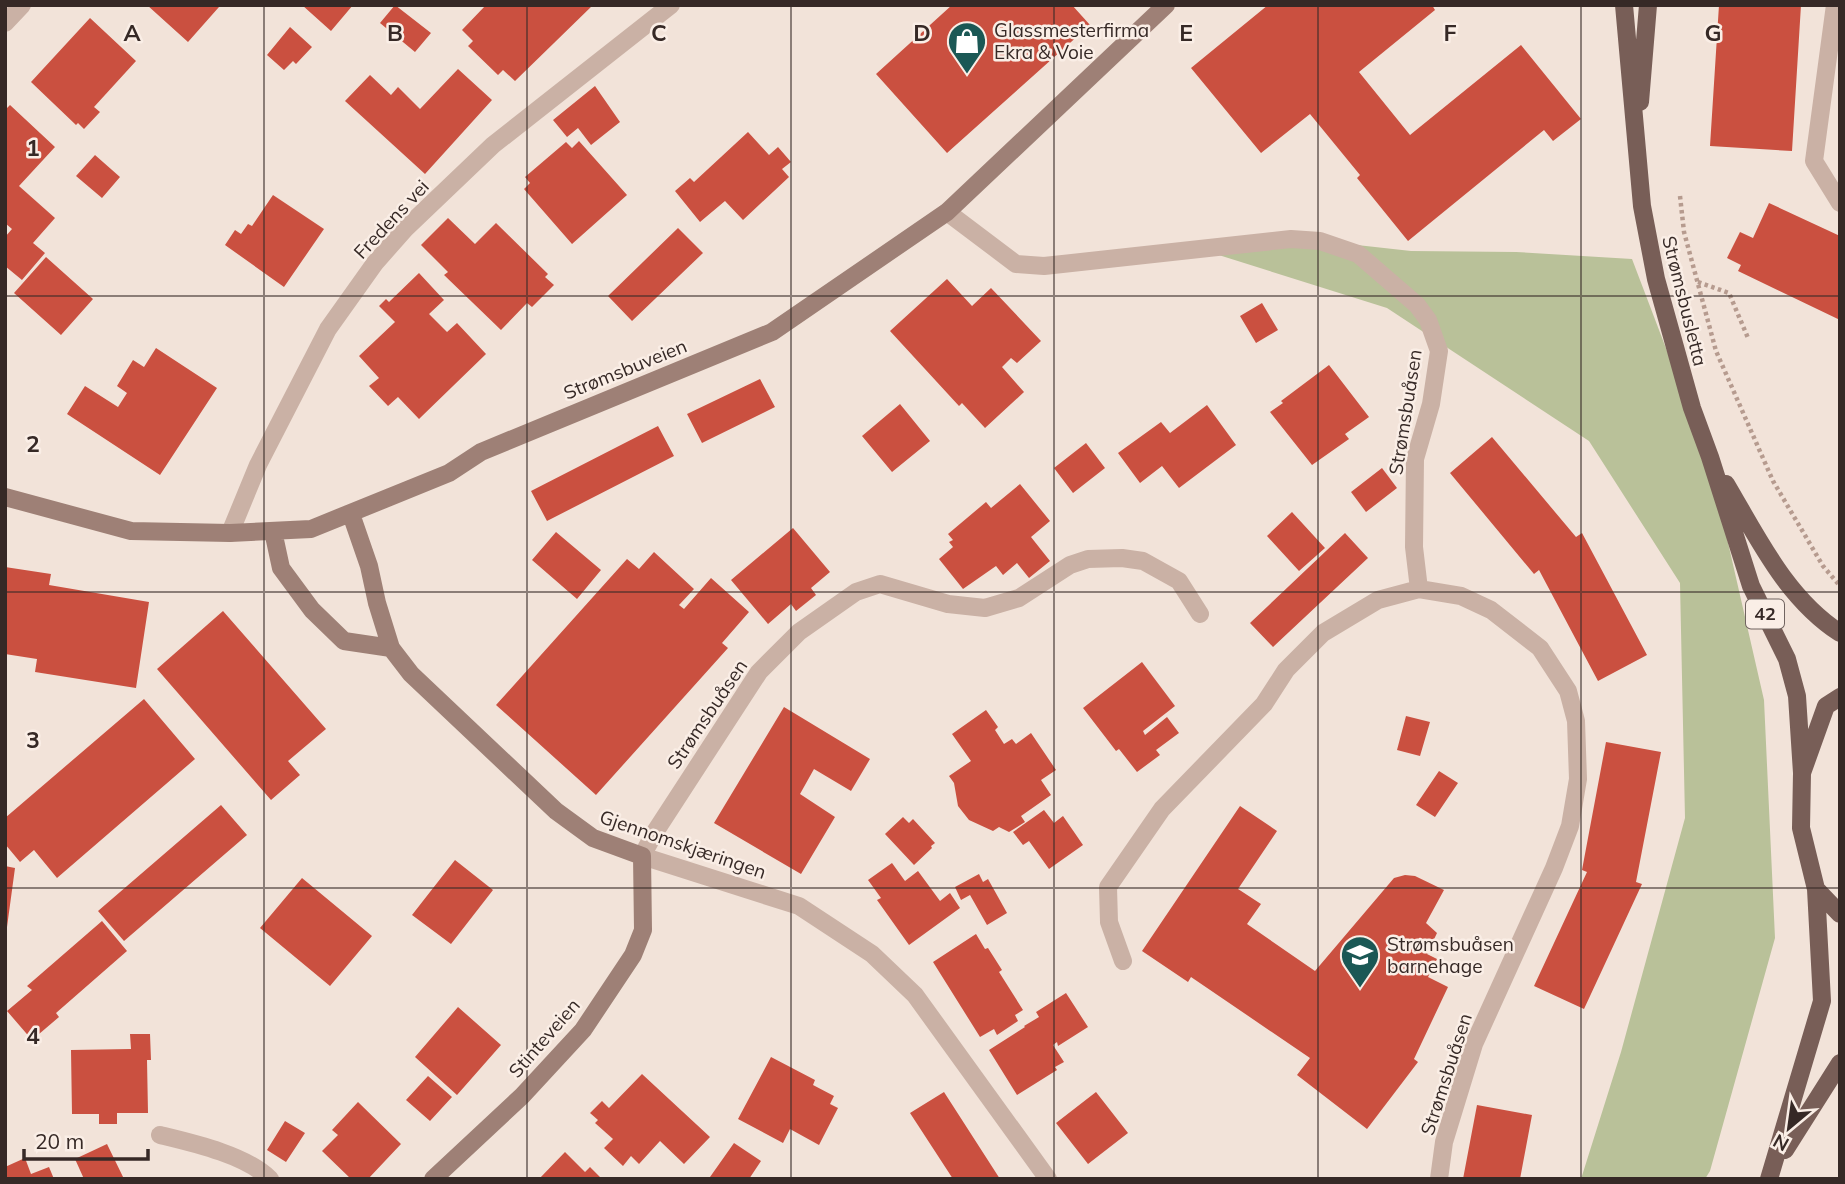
<svg xmlns="http://www.w3.org/2000/svg" width="1845" height="1184" viewBox="0 0 1845 1184" font-family="Mulish,sans-serif">
  <rect width="100%" height="100%" fill="#f2e3d9"/>
  <path fill="#b9c199" d="M1330,242l81,9 105,1 116,7 78,205 54,236 11,238 -65,233 -5,8h-124l40,-127 64,-234 -5,-235 -91,-142 -202,-133 -181,-57z"/>
  <path fill="#ca5040" d="M147,5h69l3,2 -31,35z
    M302,5h51l-22,26z
    M395,5l36,28 -16,19 -35,-29z
    M486,5h107l-78,76 -12,-11 -5,5 -30,-29 5,-5 -11,-11z
    M952,5h120l18,20 -143,128 -71,-79z
    M1268,5h164l3,5 -76,62 51,63 111,-90 60,74 -28,22 -9,-11 -136,111 -51,-63 3,-3 -50,-61 -49,39 -70,-85z
    M1719,5h82l-9,146 -82,-5z
    M90,18l46,43 -42,46 6,5 -16,17 -6,-6 -2,2 -45,-43z
    M290,27l22,20 -16,17 -3,-3 -9,9 -17,-15z
    M458,69l34,31 -67,74 -80,-73 25,-26 21,20 7,-8 22,22z
    M595,86l25,36 -29,23 -13,-17 -11,9 -14,-17z
    M10,105l45,42 -36,39 36,32 -22,25 12,10 -23,27 -17,-14v-29l7,-8 -7,-6v-113z
    M748,132l21,23 9,-8 13,15 -9,7 7,8 -46,43 -18,-19 -25,21 -25,-31 15,-13 4,4z
    M579,141l48,54 -55,49 -48,-55 6,-6 -5,-6 41,-35 6,6z
    M95,155l25,22 -18,21 -26,-22z
    M273,195l51,34 -40,58 -59,-42 10,-15 6,4 7,-10 4,2z
    M1769,203l71,33v84l-102,-49 3,-6 -14,-7 13,-26 13,6z
    M448,218l27,26 21,-21 52,51 -3,3 9,8 -22,22 -5,-4 -26,27 -57,-55 4,-3 -27,-27z
    M678,228l25,25 -71,68 -24,-25z
    M46,257l47,42 -32,36 -47,-42z
    M419,273l25,27 -15,14 18,18 10,-9 29,31 -67,65 -21,-22 -10,9 -19,-20 10,-8 -20,-22 36,-34 -16,-16 7,-7 3,3z
    M947,279l25,27 19,-18 50,53 -24,22 -6,-5 -9,9 22,25 -39,36 -23,-25 -3,3 -69,-75z
    M1262,303l16,27 -22,13 -16,-27z
    M156,348l61,40 -57,87 -93,-61 18,-28 33,21 9,-14 -10,-7 16,-26 11,7z
    M1329,365l40,52 -24,17 4,5 -37,26 -42,-53 13,-9 -2,-2z
    M760,379l15,28 -73,36 -15,-29z
    M900,404l30,37 -38,31 -30,-36z
    M1207,405l29,40 -57,43 -17,-22 -22,17 -22,-30 43,-31 9,11z
    M658,426l16,30 -127,65 -16,-30z
    M1492,437l84,100 6,-4 65,122 -49,26 -59,-111 -5,4 -84,-101z
    M1086,443l19,25 -32,25 -19,-25z
    M1382,468l15,20 -31,24 -15,-20z
    M1020,484l30,37 -19,16 19,24 -21,17 -12,-15 -14,12 -7,-9 -33,23 -24,-30 14,-12 -4,-5 4,-2 -5,-6 38,-32 5,6z
    M1292,512l33,36 -26,23 -32,-35z
    M793,528l37,44 -19,16 5,7 -20,16 -5,-7 -23,20 -37,-44z
    M556,532l45,38 -24,29 -45,-39z
    M1345,533l23,25 -95,89 -23,-24z
    M654,552l40,37 -15,16 5,4 27,-31 38,34 -27,31 6,5 -132,147 -100,-90 131,-146 12,10z
    M5,567l46,7 -2,11 100,17 -13,86 -101,-16 2,-13 -32,-5z
    M223,611l103,118 -38,32 12,14 -29,25 -114,-131z
    M1142,662l33,44 -32,25 2,4 22,-18 12,16 -23,17 4,5 -23,17 -18,-23 -3,2 -33,-43z
    M144,699l51,60 -138,119 -23,-28 -14,12 -15,-18v-26z
    M784,707l86,52 -19,32 -37,-22 -14,25 35,23 -34,57 -87,-51z
    M986,710l12,17 -3,3 9,14 8,-5 4,5 15,-11 25,37 -15,10 10,15 -30,21 4,6 -16,10 -10,-5 -6,4 -24,-11 -11,-14 -4,-23 -5,-7 22,-15 -19,-27z
    M1406,716l24,6 -10,34 -23,-6z
    M1606,742l55,10 -25,130 6,2 -58,125 -50,-23 53,-114 -5,-2z
    M1439,771l19,12 -23,34 -19,-12z
    M221,805l26,30 -123,106 -26,-30z
    M1240,806l37,25 -39,58 23,15 -14,20 68,47 79,-93 11,-3 10,1 29,14 -18,33 11,10 -10,21 10,5 -9,18 20,10 -34,72 4,3 -51,67 -70,-54 13,-17 -119,-81 -3,5 -46,-31z
    M1044,810l10,13 9,-7 20,29 -34,24 -20,-28 -6,4 -10,-13z
    M903,817l6,6 4,-4 22,24 -4,3 1,2 -18,17 -29,-31z
    M455,860l38,30 -42,54 -39,-29z
    M892,863l13,18 13,-10 22,30 10,-8 10,15 -51,37 -32,-45 4,-2 -13,-18z
    M5,866l10,2 -8,59h-2z
    M979,874l4,8 5,-3 19,34 -20,12 -17,-30 -9,5 -6,-13z
    M302,878l70,58 -42,50 -70,-58z
    M102,921l25,30 -71,62 3,4 -27,23 -25,-29 25,-21 -5,-4z
    M976,934l9,15 3,-1 14,22 -3,2 24,38 -8,5 3,6 -21,14 -3,-6 -14,8 -47,-75z
    M1066,993l22,34 -30,19 -1,-4 -4,3 11,17 -9,5 2,3 -40,25 -28,-45 36,-23 -1,-1 15,-9 -3,-5z
    M458,1007l43,38 -44,50 -42,-38z
    M130,1034h20l1,26h-4l1,53h-31v11h-18v-10h-27l-1,-64 60,-1z
    M771,1057l44,23 -2,5 21,11 -4,8 8,4 -19,37 -29,-16 -7,14 -45,-24z
    M642,1074l68,63 -26,27 -24,-23 -21,23 -8,-8 -8,10 -19,-18 9,-9 -18,-16 3,-3 -8,-7 12,-12 7,7z
    M428,1076l24,21 -22,24 -24,-21z
    M944,1092l56,87h-47l-43,-66z
    M1096,1092l32,41 -40,31 -32,-41z
    M358,1102l43,42 -33,35h-17l-29,-28 16,-16 -6,-5z
    M1477,1105l55,10 -12,64h-57z
    M285,1121l20,12 -19,29 -19,-12z
    M734,1143l27,18 -12,18h-36l-3,-2z
    M107,1144l17,35h-40l-9,-20z
    M565,1152l20,20 5,-5 12,12h-63z
    M25,1158l6,16 18,-7 5,12h-49v-12z"/>
  <g fill="none" stroke-linecap="round" stroke-linejoin="round">
    <path stroke="#b69b8f" stroke-width="4.5" stroke-dasharray="3.5 3.5" stroke-linecap="butt" d="M1680,196l4,36 32,119 57,130 50,85 17,20
      M1698,282l31,11 19,45"/>
    <path stroke="#cab1a5" stroke-width="18" d="M1835,5l-21,156 26,42"/>
    <path stroke="#cab1a5" stroke-width="18" d="M5,23l17,-18
      M947,212l69,52 28,2 247,-27 29,2 38,13 59,51 11,15 11,31 -8,53 -16,55 -1,88 5,42 42,7 30,14 49,38 28,43 8,30 2,58 -8,47 -16,42 -80,176 -30,98 -5,37
      M230,533l28,-68 70,-136 47,-66 30,-34 88,-84 178,-140
      M1123,961l-14,-39 -1,-35 54,-78 102,-105 22,-34 37,-37 55,-33 41,-11
      M160,1135c33,8 86,20 110,44
      M1048,1179l-133,-184 -43,-41 -73,-48 -157,-50 13,-24 104,-160 40,-40 57,-40 24,-8 68,20 37,4 34,-10 51,-33 18,-6 34,-1 21,3 36,20 21,33"/>
    <path stroke="#9e8076" stroke-width="18" d="M5,497l126,34 99,2 81,-4 138,-56 32,-21 291,-120 175,-120 219,-207
      M351,514l18,52 8,37 14,45 20,26 145,137 37,27 49,18 1,74 -10,25 -50,75 -61,66 -89,83
      M273,531l8,37 31,42 32,31 47,7"/>
    <path stroke="#785e57" stroke-width="18" d="M1624,5l18,201 14,73 36,129 18,49 41,129 36,73 10,37 5,77
      M1640,102l8,-97
      M1726,484c32,54 60,114 114,149
      M1840,697l-14,9 -24,67 -1,55 15,61 24,25
      M1785,1150l55,-87
      M1769,1179l53,-178 -6,-112"/>
  </g>
  <path fill="none" stroke="#362926" stroke-width="2" stroke-opacity="0.55" d="M264,5v1174M527,5v1174M791,5v1174M1054,5v1174M1318,5v1174M1581,5v1174M5,296h1835M5,592h1835M5,888h1835"/>
  <defs>
    <g id="shop-pin" transform="scale(2.0125)"><path d="M0 17L-7.5 6A9.5 9.5 0 1 1 7.5 6Z" fill="#1b5855" stroke="#faeee6"/><path d="M-5-2.5h2.3a2.7 3.5 0 0 1 5.4 0H5L5.5 6h-11ZM-1.5-2.5h3a1.5 2.3 0 0 0-3 0Z" fill="#fff"/></g>
    <g id="school-pin" transform="scale(2.0125)"><path d="M0 17L-7.5 6A9.5 9.5 0 1 1 7.5 6Z" fill="#1b5855" stroke="#faeee6"/><path d="M0-5L7-2L0 1L-7-2ZM-4 1L0 2.5L4 1V4Q0 6-4 4Z" fill="#fff"/></g>
  </defs>
  <g fill-rule="evenodd">
    <use href="#shop-pin" x="967" y="41"/>
    <use href="#school-pin" x="1360" y="955"/>
  </g>
  <g text-anchor="middle" stroke-width="5" stroke-linejoin="round" paint-order="stroke">
    <rect fill="#faeee6" stroke="#716460" stroke-width="2" x="1746" y="599.5" width="38" height="29" rx="5"/>
    <g font-size="18" font-weight="bold" fill="#362926">
      <text x="1765" y="620">42</text>
    </g>
    <g font-size="19" fill="#362926" stroke="#faeee6" text-anchor="start">
      <text x="994" y="37">Glassmesterfirma<tspan x="994" dy="22">Ekra &amp; Voie</tspan></text>
      <text x="1387" y="951">Strømsbuåsen<tspan x="1387" dy="22">barnehage</tspan></text>
    </g>
    <g font-size="19" fill="#362926" stroke="#faeee6">
      <text transform="translate(391 219) rotate(-47)" y="7">Fredens vei</text>
      <text transform="translate(1685 301) rotate(76)" y="7">Strømsbusletta</text>
      <text transform="translate(625 369) rotate(-22)" y="7">Strømsbuveien</text>
      <text transform="translate(1405 412) rotate(-81)" y="7">Strømsbuåsen</text>
      <text transform="translate(707 714) rotate(-56)" y="7">Strømsbuåsen</text>
      <text transform="translate(683 844) rotate(19)" y="7">Gjennomskjæringen</text>
      <text transform="translate(544 1038) rotate(-49)" y="7">Stinteveien</text>
      <text transform="translate(1446 1074) rotate(-72)" y="7">Strømsbuåsen</text>
    </g>
  </g>
  <g font-size="23" text-anchor="middle" font-weight="bold" fill="#362926" stroke="#faeee6" stroke-width="5" stroke-linejoin="round" paint-order="stroke">
    <text x="132" y="41">A</text>
    <text x="395" y="41">B</text>
    <text x="659" y="41">C</text>
    <text x="922" y="41">D</text>
    <text x="1186" y="41">E</text>
    <text x="1450" y="41">F</text>
    <text x="1713" y="41">G</text>
    <text x="33" y="156">1</text>
    <text x="33" y="452">2</text>
    <text x="33" y="748">3</text>
    <text x="33" y="1044">4</text>
  </g>
  <rect width="1845" height="1184" fill="none" stroke="#362926" stroke-width="14"/>
  <g transform="translate(1789 1128) rotate(209)" stroke="#faeee6" stroke-width="5" paint-order="stroke">
  <path d="M0-5L12 26L0 18L-12 26Z" fill="#362926"/>
  <text y="-10" font-size="19" font-weight="bold" text-anchor="middle" fill="#362926">N</text>
  </g>
  <path d="M24 1149v10h124v-10" fill="none" stroke="#362926" stroke-width="3.5"/>
  <text x="35" y="1149" font-size="21" fill="#362926" stroke="#faeee6" stroke-width="5" paint-order="stroke">20 m</text>
</svg>
